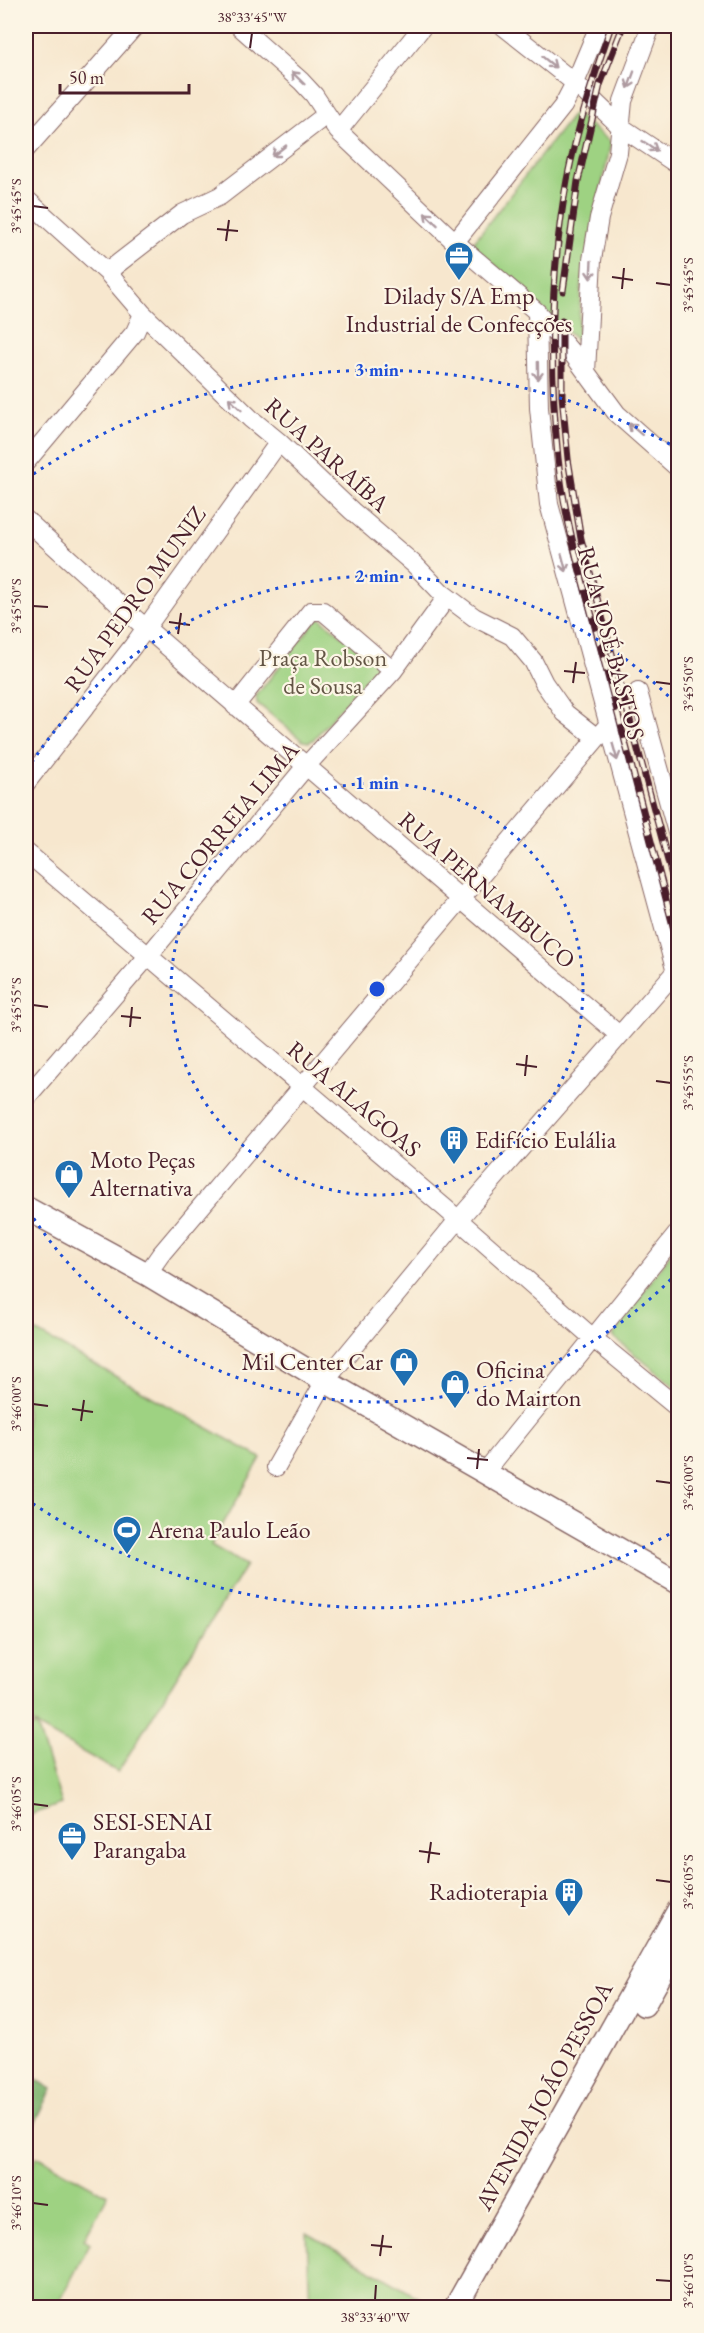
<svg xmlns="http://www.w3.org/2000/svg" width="704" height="2333" viewBox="0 0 704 2333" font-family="'EB Garamond',serif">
  <rect width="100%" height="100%" fill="#fcf5e5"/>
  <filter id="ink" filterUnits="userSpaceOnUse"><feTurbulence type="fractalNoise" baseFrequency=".0167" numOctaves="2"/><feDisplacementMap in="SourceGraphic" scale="12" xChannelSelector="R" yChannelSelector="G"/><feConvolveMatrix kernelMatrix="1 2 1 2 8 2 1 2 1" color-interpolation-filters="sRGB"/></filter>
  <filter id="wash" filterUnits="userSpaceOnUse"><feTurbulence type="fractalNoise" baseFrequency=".008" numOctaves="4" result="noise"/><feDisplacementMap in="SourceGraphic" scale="24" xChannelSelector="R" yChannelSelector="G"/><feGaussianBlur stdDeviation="1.35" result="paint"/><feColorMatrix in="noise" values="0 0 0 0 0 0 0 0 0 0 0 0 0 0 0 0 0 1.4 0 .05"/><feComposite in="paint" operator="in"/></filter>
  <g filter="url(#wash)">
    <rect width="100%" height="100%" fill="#f7e7ce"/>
    <path fill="#9ed282" stroke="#747856" stroke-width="1.5" d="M574,113l37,29 -29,140 -5,59 -105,-97z
      M320,618l56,45 -3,7 -60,70 -4,2 -6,-1 -46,-38 -1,-7 61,-77z
      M678,1243v146l-66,-53z
      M26,1326l235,132 -50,87 35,20 -128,207 -81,-46 25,78 -36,12v-87l11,-4 -11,-6z
      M37,2156l71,39 -24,44 6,4 -33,64h-31v-128z
      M307,2233l121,70 -3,4h-115z"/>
    <path fill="#7eb470" stroke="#646a4e" stroke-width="1.5" d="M26,2073l26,16 -26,52z"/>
  </g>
  <g filter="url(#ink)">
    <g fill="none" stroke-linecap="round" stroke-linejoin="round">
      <g stroke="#876564" stroke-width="20">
        <path id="minor" d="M239,26l62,55 13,14 24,36 117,111 82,70 35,41 45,61 61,54
          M503,26l72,57 46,44 57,38
          M338,131l85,-105
          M26,149l109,-123
          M26,199l81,73 36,42 108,105 28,23 73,69 63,54 27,28 32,24 38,19 21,25 11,22 21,30 32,25
          M455,242l108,-136 12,-23 24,-57
          M107,272l75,-58 38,-18 106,-81
          M537,312l2,96 10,96 129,476
          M586,372l6,-112 7,-42 19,-65 5,-52 28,-75
          M26,462l109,-130 8,-18
          M26,520l106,96 487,419
          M638,692l40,144
          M235,706l76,-95h12l70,60
          M26,783l107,-137 146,-204
          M26,852l419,356 149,131 84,69
          M26,1098l123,-143 158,-190 86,-94 54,-74
          M147,1274l14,-20 447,-529
          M276,1467l49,-86 133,-161 218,-249
          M485,1472l193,-239"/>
      </g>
      <g stroke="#876564" stroke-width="25">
        <path id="major" d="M26,1208l121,66 178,107 353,202
          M644,2005l34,-61
          M455,2308l223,-397"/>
      </g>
      <use href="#minor" stroke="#fff" stroke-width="18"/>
      <use href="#major" stroke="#fff" stroke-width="22"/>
      <g stroke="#4a1f2b" stroke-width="7">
        <path id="rail" d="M611,26c-17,50 -34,102 -44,154 -17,92 -18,186 -9,278 7,68 28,133 45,199 25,96 50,192 75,288
          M563,291l15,-110 22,-96 23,-59
          M562,321v75l6,63 13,80 97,359"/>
      </g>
      <use href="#rail" stroke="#fcf5e5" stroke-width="4.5" stroke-dasharray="14" stroke-linecap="butt"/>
    </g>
    <defs><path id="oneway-shaft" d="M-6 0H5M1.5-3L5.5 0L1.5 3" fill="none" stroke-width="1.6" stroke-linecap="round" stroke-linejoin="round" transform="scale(1.5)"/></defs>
    <g stroke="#ae9aa0">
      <use href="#oneway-shaft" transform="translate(549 62) rotate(39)"/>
      <use href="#oneway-shaft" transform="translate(298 78) rotate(-136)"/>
      <use href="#oneway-shaft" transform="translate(631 80) rotate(110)"/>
      <use href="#oneway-shaft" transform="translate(650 146) rotate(33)"/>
      <use href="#oneway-shaft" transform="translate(279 151) rotate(142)"/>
      <use href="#oneway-shaft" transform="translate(431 219) rotate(-137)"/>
      <use href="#oneway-shaft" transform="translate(591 270) rotate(93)"/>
      <use href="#oneway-shaft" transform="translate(538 371) rotate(89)"/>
      <use href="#oneway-shaft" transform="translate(235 404) rotate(-136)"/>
      <use href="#oneway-shaft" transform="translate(635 429) rotate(-139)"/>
      <use href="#oneway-shaft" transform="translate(564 563) rotate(75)"/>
      <use href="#oneway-shaft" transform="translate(615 752) rotate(74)"/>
    </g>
  </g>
  <path fill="none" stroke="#4a1f2b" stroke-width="2" d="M250,48l2,-15M33,206l15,2M217,229l21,2M226,241l3,-21M612,277l21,3M656,283l15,2M622,289l2,-21M33,606l15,1M169,622l21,3M178,634l3,-21M564,671l21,2M656,682l15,2M573,683l3,-21M33,1005l15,2M121,1016l20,2M130,1027l2,-20M516,1064l21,3M525,1076l2,-21M656,1081l15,2M33,1404l15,2M72,1409l21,3M81,1421l3,-21M467,1458l21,2M477,1469l2,-20M656,1481l15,2M33,1804l15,2M419,1851l21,3M428,1863l3,-21M656,1880l15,2M33,2203l15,2M371,2245l21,2M380,2256l3,-21M656,2280l15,1M375,2300l1,-15"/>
  <g fill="none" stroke="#1d4ed8" stroke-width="3" stroke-dasharray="3 6">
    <circle cx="377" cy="989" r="206"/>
    <path d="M677 1273A413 413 0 0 1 27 1208M27 770A413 413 0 0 1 677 705"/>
    <path d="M677 1530A619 619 0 0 1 26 1499M26 479A619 619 0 0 1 677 448"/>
  </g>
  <defs>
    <g id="office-pin" transform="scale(1.5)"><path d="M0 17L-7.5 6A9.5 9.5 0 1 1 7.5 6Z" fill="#1f6fb2" stroke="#fcf5e5"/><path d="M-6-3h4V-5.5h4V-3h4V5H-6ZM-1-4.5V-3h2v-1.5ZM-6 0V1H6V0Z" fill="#fff"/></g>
    <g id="building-pin" transform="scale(1.5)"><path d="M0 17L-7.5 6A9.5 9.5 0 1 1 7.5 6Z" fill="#1f6fb2" stroke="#fcf5e5"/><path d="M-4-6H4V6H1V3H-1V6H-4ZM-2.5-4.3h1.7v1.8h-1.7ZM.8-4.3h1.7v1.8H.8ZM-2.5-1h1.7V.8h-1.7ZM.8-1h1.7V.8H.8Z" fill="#fff"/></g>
    <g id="shop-pin" transform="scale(1.5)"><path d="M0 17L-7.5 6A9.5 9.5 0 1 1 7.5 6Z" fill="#1f6fb2" stroke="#fcf5e5"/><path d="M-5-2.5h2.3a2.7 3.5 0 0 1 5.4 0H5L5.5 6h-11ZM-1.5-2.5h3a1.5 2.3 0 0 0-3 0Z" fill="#fff"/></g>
    <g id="stadium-pin" transform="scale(1.5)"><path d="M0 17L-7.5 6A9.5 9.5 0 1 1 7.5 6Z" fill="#1f6fb2" stroke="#fcf5e5"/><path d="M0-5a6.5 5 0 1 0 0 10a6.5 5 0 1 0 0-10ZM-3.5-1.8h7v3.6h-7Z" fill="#fff"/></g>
  </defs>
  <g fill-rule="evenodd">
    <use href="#office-pin" x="459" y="256"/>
    <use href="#building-pin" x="454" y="1140"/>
    <use href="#shop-pin" x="69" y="1174"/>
    <use href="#shop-pin" x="404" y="1362"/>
    <use href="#shop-pin" x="455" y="1384"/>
    <use href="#stadium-pin" x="127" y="1530"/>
    <use href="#office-pin" x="72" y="1836"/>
    <use href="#building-pin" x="569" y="1892"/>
  </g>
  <g text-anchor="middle" stroke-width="4.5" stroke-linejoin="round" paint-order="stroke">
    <g font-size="24" fill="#4a1f2b" stroke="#fcf5e5" text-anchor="start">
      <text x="459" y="304" text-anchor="middle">Dilady S/A Emp<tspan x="459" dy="28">Industrial de Confecções</tspan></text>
      <text x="475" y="1148">Edifício Eulália</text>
      <text x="90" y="1168">Moto Peças<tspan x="90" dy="28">Alternativa</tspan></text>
      <text x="383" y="1370" text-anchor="end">Mil Center Car</text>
      <text x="476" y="1378">Oficina<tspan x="476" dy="28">do Mairton</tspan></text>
      <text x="148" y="1538">Arena Paulo Leão</text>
      <text x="93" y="1830">SESI-SENAI<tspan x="93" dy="28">Parangaba</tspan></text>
      <text x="548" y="1900" text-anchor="end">Radioterapia</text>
    </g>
    <g font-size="24" fill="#4a1f2b" stroke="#fcf5e5">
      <text transform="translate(327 455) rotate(42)" y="8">RUA PARAÍBA</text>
      <text transform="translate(135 599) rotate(-54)" y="8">RUA PEDRO MUNIZ</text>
      <text transform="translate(611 643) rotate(75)" y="8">RUA JOSÉ BASTOS</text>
      <text transform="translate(220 833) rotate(-50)" y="8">RUA CORREIA LIMA</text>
      <text transform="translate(487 890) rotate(41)" y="8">RUA PERNAMBUCO</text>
      <text transform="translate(354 1099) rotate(40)" y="8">RUA ALAGOAS</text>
      <text transform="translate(544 2096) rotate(-61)" y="8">AVENIDA JOÃO PESSOA</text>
    </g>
    <g font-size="24" fill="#635545" stroke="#fcf5e5">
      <text x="323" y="666">Praça Robson<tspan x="323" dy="28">de Sousa</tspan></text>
    </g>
  </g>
  <circle cx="377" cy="989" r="9" fill="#1d4ed8" stroke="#fcf5e5" stroke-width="3"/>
  <g font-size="18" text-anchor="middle" font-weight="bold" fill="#1d4ed8" stroke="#fcf5e5" stroke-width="4.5" stroke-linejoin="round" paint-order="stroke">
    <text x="377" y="376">3 min</text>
    <text x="377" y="582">2 min</text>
    <text x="377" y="789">1 min</text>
  </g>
  <rect width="704" height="2333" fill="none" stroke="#fcf5e5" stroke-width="66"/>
  <path d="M60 84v9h129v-9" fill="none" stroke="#4a1f2b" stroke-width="3"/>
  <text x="69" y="84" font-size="18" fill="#4a1f2b" stroke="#fcf5e5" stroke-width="4.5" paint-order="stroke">50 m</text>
  <rect x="33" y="33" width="638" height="2267" fill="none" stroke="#4a1f2b" stroke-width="2"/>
  <g font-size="15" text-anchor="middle" fill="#4a1f2b">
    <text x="252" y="22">38°33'45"W</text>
    <text transform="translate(16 206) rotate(-90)" y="5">3°45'45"S</text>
    <text transform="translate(688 285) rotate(-90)" y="5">3°45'45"S</text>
    <text transform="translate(16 606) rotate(-90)" y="5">3°45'50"S</text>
    <text transform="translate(688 684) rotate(-90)" y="5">3°45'50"S</text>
    <text transform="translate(16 1005) rotate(-90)" y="5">3°45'55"S</text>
    <text transform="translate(688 1083) rotate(-90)" y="5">3°45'55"S</text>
    <text transform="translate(16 1404) rotate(-90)" y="5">3°46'00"S</text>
    <text transform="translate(688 1483) rotate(-90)" y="5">3°46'00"S</text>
    <text transform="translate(16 1804) rotate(-90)" y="5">3°46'05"S</text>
    <text transform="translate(688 1882) rotate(-90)" y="5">3°46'05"S</text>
    <text transform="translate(16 2203) rotate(-90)" y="5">3°46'10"S</text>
    <text transform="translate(688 2281) rotate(-90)" y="5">3°46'10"S</text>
    <text x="375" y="2322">38°33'40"W</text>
  </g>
</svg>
